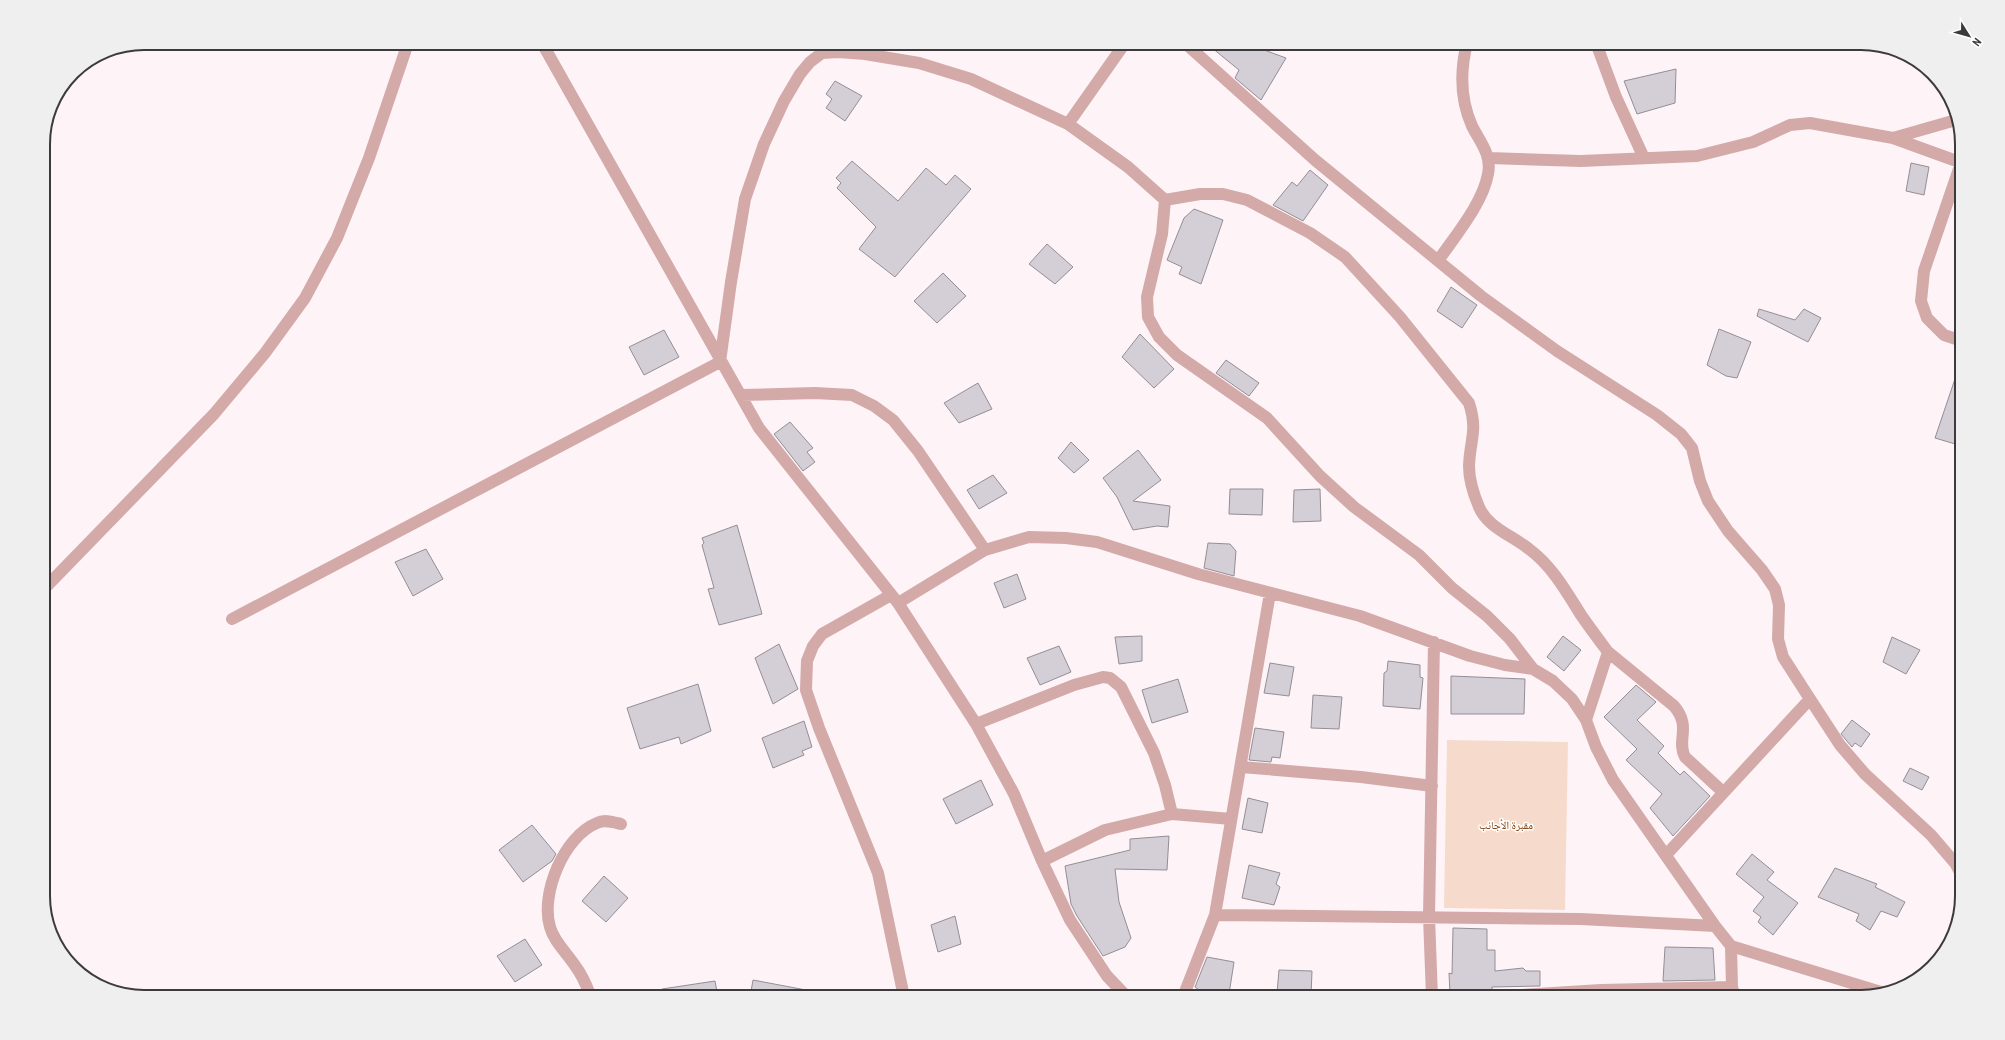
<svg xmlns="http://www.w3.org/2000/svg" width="2005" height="1040" viewBox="0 0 2005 1040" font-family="'Roboto Condensed','Noto Naskh Arabic',sans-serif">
  <rect width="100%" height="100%" fill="#fef4f8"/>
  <path fill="#f6dbcc" d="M1447,740l121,2 -3,168 -121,-2z"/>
  <path fill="#d4cfd6" stroke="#938e95" d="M1206,43h39l41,15 -25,42 -26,-22 4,-8z
    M1676,69l-1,34 -38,11 -13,-33z
    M835,81l27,15 -17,25 -19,-13 6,-9 -6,-5z
    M852,161l46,40 28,-33 20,17 9,-10 16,14 -76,88 -36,-28 17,-22 -39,-39 4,-5 -5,-5z
    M1911,163l18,4 -5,28 -18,-4z
    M1310,170l18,15 -25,36 -30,-16 19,-23 5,4z
    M1194,209l29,11 -22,64 -22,-10 3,-7 -15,-7 17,-42z
    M1047,244l26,23 -18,17 -26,-20z
    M943,273l23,23 -29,27 -23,-22z
    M1451,287l26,18 -15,23 -25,-17z
    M1759,309l36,11 9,-11 17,9 -13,24 -51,-26z
    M1719,329l32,13 -14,36 -11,-2 -19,-11z
    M664,330l15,27 -35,18 -15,-28z
    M1140,334l34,35 -20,19 -32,-31z
    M1226,360l33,23 -10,13 -33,-23z
    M1959,367h3v79l-27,-8z
    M978,383l14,26 -33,14 -15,-20z
    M790,422l23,26 -6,4 8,10 -12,9 -29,-37z
    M1071,442l18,18 -15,13 -16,-15z
    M1138,450l23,30 -28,21 37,5 -2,21 -11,-1 -24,4 -16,-33 -14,-19z
    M993,475l14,18 -28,16 -12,-19z
    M1230,489h33l-1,26 -33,-1z
    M1320,489l1,32 -28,1 1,-32z
    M737,525l25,89 -43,11 -11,-36 6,-1 -12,-43 2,-2 -2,-5z
    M1208,543l22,1 6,7 -2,25 -30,-8z
    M426,549l17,30 -30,17 -18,-34z
    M1017,574l9,25 -22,9 -10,-25z
    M1142,636v25l-23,3 -4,-27z
    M1563,636l18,14 -17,21 -17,-14z
    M1892,637l28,13 -14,24 -23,-12z
    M779,644l19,45 -25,15 -18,-46z
    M1059,646l12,26 -31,13 -13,-27z
    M1388,661l32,4v12l3,1 -3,31 -37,-3 1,-33 3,-2z
    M1270,663l24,4 -5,29 -25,-3z
    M1451,676l74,3 -1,35h-73z
    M1178,679l10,33 -36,11 -10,-33z
    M698,684l13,47 -30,13 -2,-7 -39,12 -13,-41z
    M1636,685l20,17 -19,18 27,26 -6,7 22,22 4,-4 26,25 -37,40 -23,-28 12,-14 -36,-34 11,-11 -33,-32z
    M1313,695l29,2 -3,32 -28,-1z
    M1852,720l18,14 -9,13 -6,-4 -3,4 -11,-13z
    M804,721l8,26 -10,4 2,4 -31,13 -11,-30z
    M1255,728l29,4 -4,26 -8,-1 -1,5 -22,-2z
    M1910,768l19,9 -7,13 -19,-9z
    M981,780l12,25 -37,19 -13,-25z
    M1248,798l20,5 -6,30 -20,-4z
    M532,825l24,29 -4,7 -29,21 -24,-32z
    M1169,836l-2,34 -52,-1 4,33 12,36 -6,9 -22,9 -26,-40 -6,-12 -6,-38 65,-16v-11z
    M1752,854l22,18 -7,8 31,23 -25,32 -15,-13 3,-5 -8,-6 11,-14 -28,-23z
    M1249,865l31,8 -4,11 4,3 -6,18 -32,-7z
    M1835,868l42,16 -2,3 30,15 -8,15 -16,-6 -11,19 -14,-9 3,-7 -41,-17z
    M604,876l24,22 -22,24 -24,-21z
    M955,916l6,28 -23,8 -7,-27z
    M1453,928l34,1v21h8v21l28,-3 3,3h14v15l-48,1v2l-8,3 -34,2 -1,-21 3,1z
    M525,939l17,26 -27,17 -18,-26z
    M1665,947l48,1 2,32 -52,1z
    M1207,957l27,5 -5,32 -20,-4 -7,2 -7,-5z
    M1279,970l33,1 -1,25 -34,-3z
    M753,980l53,10 -1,7h-55z
    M715,981l3,16h-55l-1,-8z"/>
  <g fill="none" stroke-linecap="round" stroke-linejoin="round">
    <path stroke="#d4aaa9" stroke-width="12" d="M542,43l217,385 139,175 78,121 38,70 28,67 28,59 37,56 20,21
      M1185,43l130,117 166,136 76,55 100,64 24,19 11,14 8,33 8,20 20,30 34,39 13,19 4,16 -1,34 5,18 27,42 30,46 25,29 66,61 24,28 7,13
      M1596,43l20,54 28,61
      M1068,124l57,-81
      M1893,138l63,-18
      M1489,158l92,3 116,-5 56,-14 37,-17 20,-2 83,15 69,25
      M1961,163l-37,108 -3,30 6,17 17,17 18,6
      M1165,200l35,-6h23l24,6 63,33 35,24 55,60 69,86c9,28 1,36 0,63 0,14 4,27 10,41 8,20 34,29 50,42 23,17 37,42 52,66 9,13 18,25 27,37l-22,68
      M1438,261c17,-25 45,-58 50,-87 4,-19 -8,-32 -16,-48 -12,-27 -12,-55 -5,-83
      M741,395l74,-2 37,2 22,11 19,14 25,31 67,99
      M43,590l171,-176 51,-61 40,-55 32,-60 32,-80 39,-115
      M891,595l-69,39 -9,12 -6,15 -1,29 13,38 59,145 26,124
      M898,603l87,-53 44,-13 37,1 31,4 101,32 162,42 110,40 35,9 28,4 20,12 19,18 14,21 10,27 17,33 102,146 16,20 1,41 3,10
      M232,619l488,-257 11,-80 14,-83 19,-55 20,-43 16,-27 10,-12 12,-9 16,-1 27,2 54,9 52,16 97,45 60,43 37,33 -3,34 -15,63 1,20 11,20 18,18 90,63 53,58 34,31 65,48 33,33 35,28 23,23 23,30
      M1608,652l66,54c18,21 2,34 11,51l38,35
      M976,724l98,-39 29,-8 7,1 11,9 33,66 11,32 7,29
      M1241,767l120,10 71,9
      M1666,855l144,-156
      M1042,861l63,-31 67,-16 59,5
      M1215,915l366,4 134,7
      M1731,946l150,46
      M591,997c-4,-10 -8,-21 -15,-30 -8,-13 -22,-25 -26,-40 -10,-33 14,-91 47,-104 7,-4 16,-1 24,1
      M1183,997l32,-82 55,-322
      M1432,997l-3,-80 5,-275
      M1489,997l112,-7 131,-3"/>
  </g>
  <g text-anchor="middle" stroke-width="3" stroke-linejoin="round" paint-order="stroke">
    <g font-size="11" fill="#7c3600" stroke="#fff">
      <text x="1506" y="829">مقبرة الأجانب</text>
    </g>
  </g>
  <path d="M0 0H2005V1040H0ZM144 50H1861A94 94 0 0 1 1955 144V896A94 94 0 0 1 1861 990H144A94 94 0 0 1 50 896V144A94 94 0 0 1 144 50Z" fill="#efefef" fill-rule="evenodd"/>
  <path fill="none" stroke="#3d3a3b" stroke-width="2" d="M144 50H1861A94 94 0 0 1 1955 144V896A94 94 0 0 1 1861 990H144A94 94 0 0 1 50 896V144A94 94 0 0 1 144 50Z"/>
  <g transform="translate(1969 36) rotate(127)" stroke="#ffffff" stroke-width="3" paint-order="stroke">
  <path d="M0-3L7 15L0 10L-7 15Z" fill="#3d3a3b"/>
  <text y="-6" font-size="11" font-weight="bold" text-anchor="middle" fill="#3d3a3b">N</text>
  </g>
</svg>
